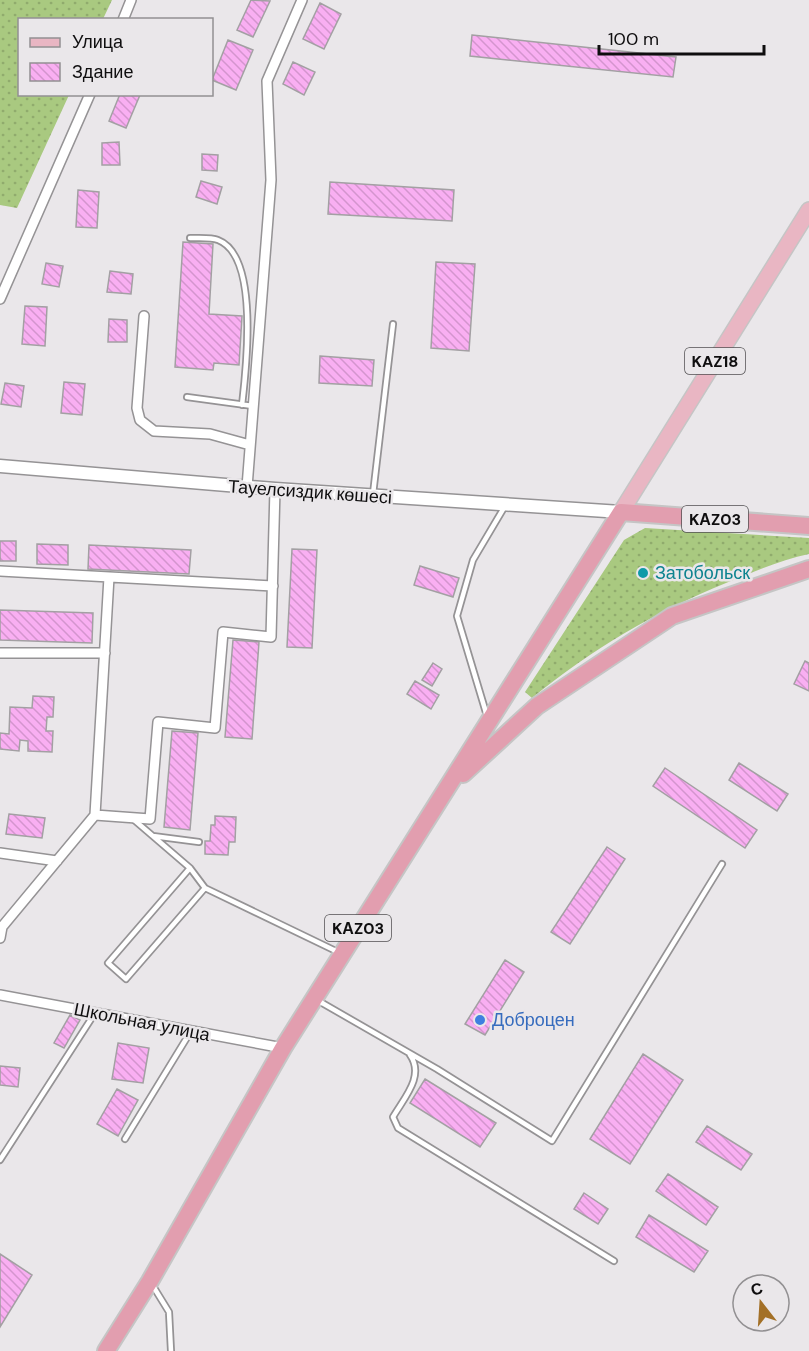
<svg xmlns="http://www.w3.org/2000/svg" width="809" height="1351" viewBox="0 0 809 1351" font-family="'DM Sans',sans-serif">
  <defs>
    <pattern id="grass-dots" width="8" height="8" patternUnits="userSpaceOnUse" patternTransform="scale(1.5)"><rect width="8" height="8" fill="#a9c980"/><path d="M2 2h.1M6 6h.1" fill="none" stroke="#90ab6d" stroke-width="1.8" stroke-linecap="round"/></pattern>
    <pattern id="building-back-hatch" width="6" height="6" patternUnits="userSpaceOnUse" patternTransform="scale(1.5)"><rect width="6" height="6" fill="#f9aff2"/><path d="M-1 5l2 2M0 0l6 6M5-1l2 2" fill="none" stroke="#d495ce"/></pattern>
  </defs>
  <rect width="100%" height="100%" fill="#eae7ea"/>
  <path fill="url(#grass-dots)" d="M0,0h112l-9,19 -83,1v74l49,1 -52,113 -17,-3z
    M645,528l164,10v16c-28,6 -56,18 -83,29 -71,29 -134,66 -194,115l-7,-6 99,-152z"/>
  <path fill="url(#building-back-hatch)" stroke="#a3a0a3" stroke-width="1.5" d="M251,0l19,1 -17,36 -16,-7z
    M320,3l21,11 -17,35 -21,-10z
    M472,35l204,22 -3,20 -203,-21z
    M228,40l25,10 -17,40 -24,-10z
    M293,62l22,10 -11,23 -21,-11z
    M120,94l20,1 -14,33 -17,-7z
    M119,142l1,23h-18v-22z
    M202,154l16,1 -1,16 -15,-1z
    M201,181l21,6 -5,17 -21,-7z
    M330,182l124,8 -2,31 -124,-7z
    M78,190l21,2 -2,36 -21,-1z
    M183,242l30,2 -4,70 33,2 -3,49 -25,-2 -1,7 -38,-3z
    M436,262l39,2 -6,87 -38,-3z
    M46,263l17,3 -4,21 -17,-3z
    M110,271l23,3 -2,20 -24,-2z
    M25,306l22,1 -2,39 -23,-2z
    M109,319l18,1v22h-19z
    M320,356l54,4 -2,26 -53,-3z
    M64,382l21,2 -3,31 -21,-2z
    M5,383l19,3 -3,21 -20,-3z
    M0,541h16v20h-16z
    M37,544l31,1v20l-31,-1z
    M89,545l102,5 -2,24 -101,-5z
    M292,549l25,1 -5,98 -25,-1z
    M420,566l39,12 -6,19 -39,-12z
    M0,610l93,3 -1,30 -92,-3z
    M233,640l26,2 -7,97 -27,-2z
    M805,661l4,2v28l-15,-7z
    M433,663l9,6 -10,17 -10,-6z
    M415,681l24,14 -8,14 -24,-15z
    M33,696l21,1 -1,20h-6l-1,14h7l-1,21 -24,-1v-10l-8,-1 -1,11 -19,-2v-16l9,1 1,-27 22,1z
    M172,731l26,2 -8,97 -26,-3z
    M739,763l49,31 -11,17 -48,-31z
    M665,768l92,62 -12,18 -92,-62z
    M9,814l36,4 -3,20 -36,-4z
    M215,816l21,1 -1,25h-6l-1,13 -23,-1v-13h5l1,-16h4z
    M607,847l18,12 -55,85 -19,-12z
    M505,960l19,12 -39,63 -20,-11z
    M70,1015l10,5 -16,28 -10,-5z
    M118,1043l31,5 -6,35 -31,-4z
    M643,1054l40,26 -53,84 -40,-25z
    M0,1066l20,2 -2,19 -18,-2z
    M425,1079l71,44 -16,24 -70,-44z
    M117,1089l21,11 -20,36 -21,-12z
    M707,1126l45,28 -11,16 -45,-28z
    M668,1174l50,33 -12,18 -50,-34z
    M584,1193l24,16 -10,15 -24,-15z
    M649,1215l59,36 -14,21 -58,-35z
    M0,1254l32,21 -32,52z"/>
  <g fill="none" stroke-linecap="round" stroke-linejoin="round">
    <g stroke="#959395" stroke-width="8">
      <path id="service" d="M190,238c8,0 21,-1 28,2 42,16 28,131 24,165
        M187,397l66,9
        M373,494l20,-170
        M487,716l-30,-100 16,-56 32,-54
        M133,819l57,49 15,20 135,65
        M153,836l46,6
        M190,868l-82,95 18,16 79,-91
        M317,1000l120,69 115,72 170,-277
        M410,1055c15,21 -6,43 -17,62l5,11 216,133
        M125,1139l66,-108
        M0,1160l95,-147
        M153,1286l16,26 2,39"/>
    </g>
    <g stroke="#959395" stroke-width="12">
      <path id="minor" d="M123,20l8,-20
        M0,299l90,-205
        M144,316l-7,92 3,12 14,11 56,3 40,11
        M247,487l24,-307 -4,-99 35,-81
        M0,571l273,15
        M0,653h105
        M95,815l55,4 8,-97 57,6 8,-96 48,5 4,-148
        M0,853l57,8
        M0,938l2,-11 93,-112 14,-238
        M0,995l283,53"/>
    </g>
    <g stroke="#959395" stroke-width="15">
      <path id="tertiary" d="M0,466l275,23 346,23"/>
    </g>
    <g stroke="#c5c5c5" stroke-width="18">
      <path id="primary" d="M621,512l188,-302"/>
    </g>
    <g stroke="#c5c5c5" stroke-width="20">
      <path id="trunk" d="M463,774l74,-68 135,-90 137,-47
        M106,1351l44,-70 133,-233 338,-536 188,14"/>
    </g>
    <use href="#service" stroke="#fff" stroke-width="4.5"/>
    <use href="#minor" stroke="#fff" stroke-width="9"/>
    <use href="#tertiary" stroke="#fff" stroke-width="12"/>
    <use href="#primary" stroke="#e9b6c3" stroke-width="15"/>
    <use href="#trunk" stroke="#e29eaf" stroke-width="16"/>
  </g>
  <circle fill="#0f9aa8" stroke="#eae7ea" stroke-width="2" cx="643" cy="573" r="6"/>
  <circle fill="#3f7fe0" stroke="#eae7ea" stroke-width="2" cx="480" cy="1020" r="6"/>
  <g text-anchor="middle" stroke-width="5" stroke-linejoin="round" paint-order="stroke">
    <g fill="#eae7ea" stroke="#514f51" stroke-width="1.5">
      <rect x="685" y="348" width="60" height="26" rx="4.5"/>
      <rect x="682" y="506" width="66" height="26" rx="4.5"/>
      <rect x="325" y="915" width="66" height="26" rx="4.5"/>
    </g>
    <g font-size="16" font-weight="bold" fill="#0f0e0f">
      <text x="715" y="367">KAZ18</text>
      <text x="715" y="525">KАZ03</text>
      <text x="358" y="934">KАZ03</text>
    </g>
    <g font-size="18" fill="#0f0e0f" stroke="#eae7ea">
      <text transform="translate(310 492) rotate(4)" y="6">Тауелсиздик көшесі</text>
      <text transform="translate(142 1022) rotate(11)" y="6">Школьная улица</text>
    </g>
    <g font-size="18" fill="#0d838f" stroke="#eae7ea" text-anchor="start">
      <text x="655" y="579">Затобольск</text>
    </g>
    <g font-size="18" fill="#366cbe" stroke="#eae7ea" text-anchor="start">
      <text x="492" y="1026">Доброцен</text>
    </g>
  </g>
  <rect x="18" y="18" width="195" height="78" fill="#eae7ea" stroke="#929092" stroke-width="1.5"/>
  <rect x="30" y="38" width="30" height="9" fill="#e9b6c3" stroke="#929092" stroke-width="1.5"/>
  <text x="72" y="48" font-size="18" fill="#0f0e0f">Улица</text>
  <rect x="30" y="63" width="30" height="18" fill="url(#building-back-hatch)" stroke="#929092" stroke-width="1.5"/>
  <text x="72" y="78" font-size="18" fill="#0f0e0f">Здание</text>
  <g transform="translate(761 1303) rotate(343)"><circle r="28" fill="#eae7ea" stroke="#929092" stroke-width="1.5"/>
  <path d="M0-4.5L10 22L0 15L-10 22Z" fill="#a37027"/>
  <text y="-9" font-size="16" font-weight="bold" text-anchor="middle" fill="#0f0e0f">С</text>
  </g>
  <path d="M599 45v9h165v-9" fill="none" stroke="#0f0e0f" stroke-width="3"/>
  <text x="608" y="45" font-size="18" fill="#0f0e0f" stroke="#eae7ea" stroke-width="4.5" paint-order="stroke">100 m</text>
</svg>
